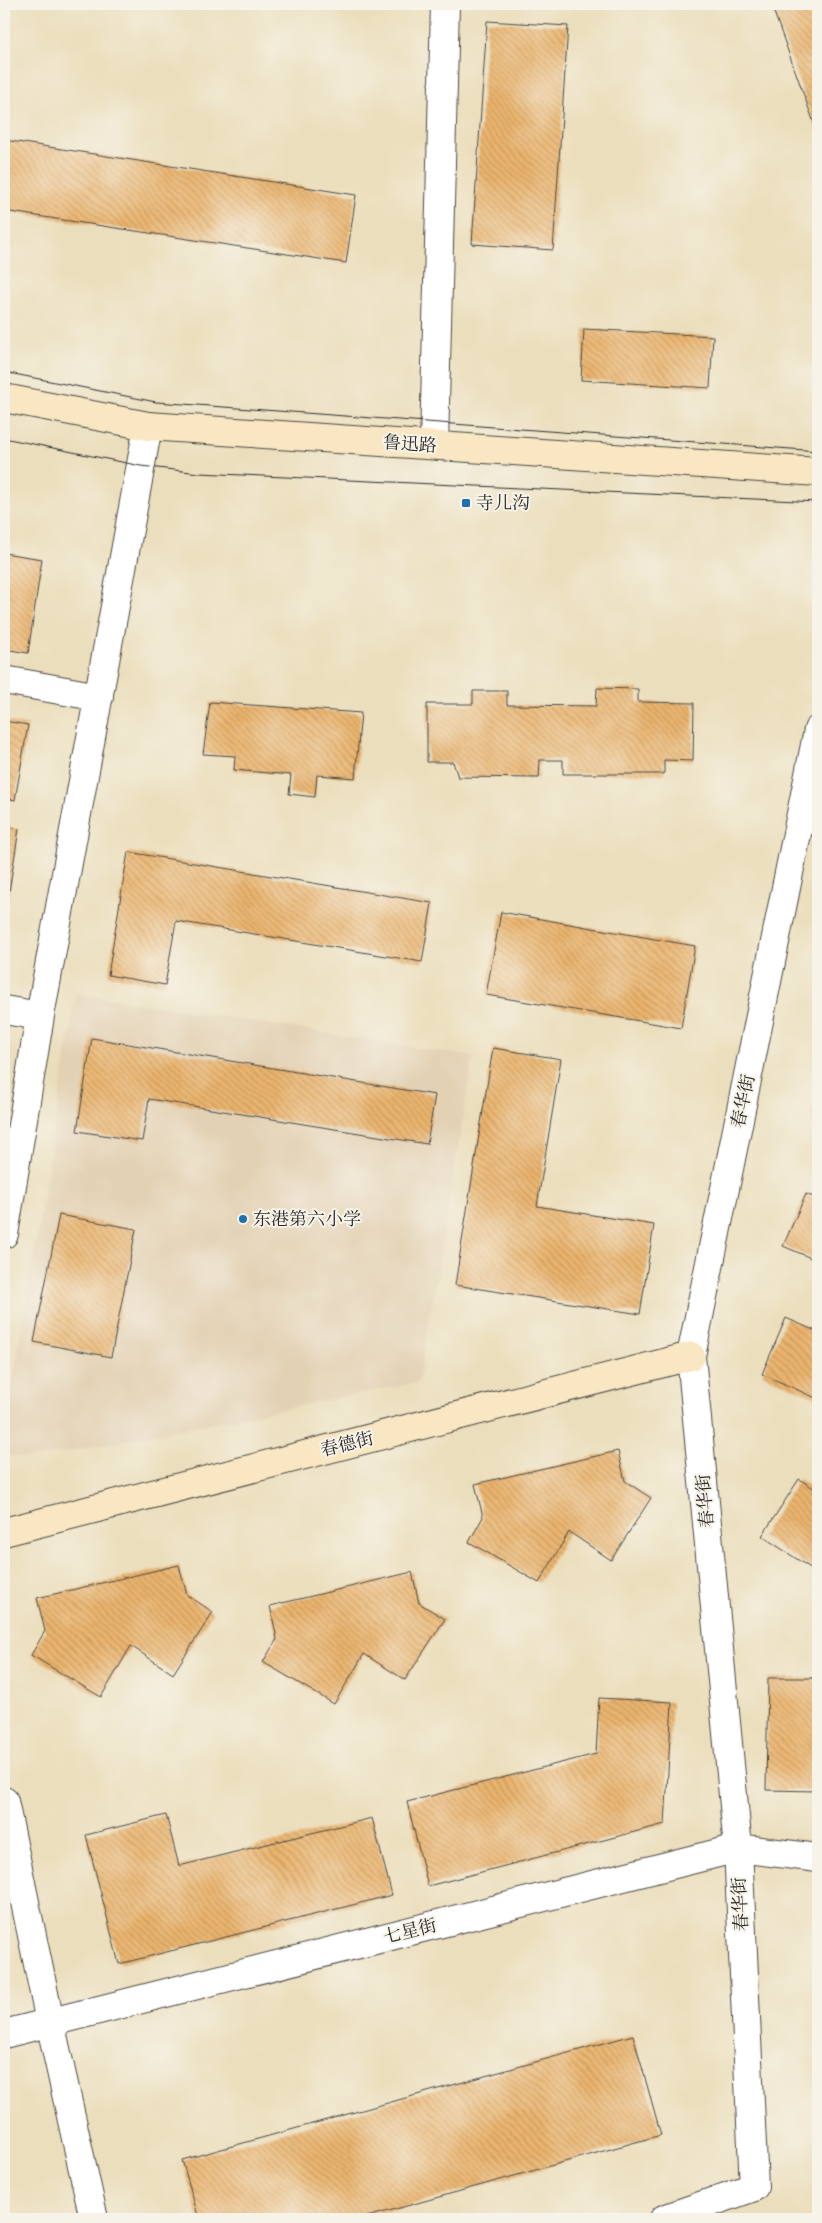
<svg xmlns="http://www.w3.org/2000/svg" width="822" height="2223" viewBox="0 0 822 2223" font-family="'Sorts Mill Goudy','Noto Serif SC',serif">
  <defs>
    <pattern id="building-back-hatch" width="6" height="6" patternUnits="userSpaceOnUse" patternTransform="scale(1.25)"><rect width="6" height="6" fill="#ecb56e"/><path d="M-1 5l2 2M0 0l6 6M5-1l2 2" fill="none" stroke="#bf935b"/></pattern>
  </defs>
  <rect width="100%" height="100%" fill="#f7f3e8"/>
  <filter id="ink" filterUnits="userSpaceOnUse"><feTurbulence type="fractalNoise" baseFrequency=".02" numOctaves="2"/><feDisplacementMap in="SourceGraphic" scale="10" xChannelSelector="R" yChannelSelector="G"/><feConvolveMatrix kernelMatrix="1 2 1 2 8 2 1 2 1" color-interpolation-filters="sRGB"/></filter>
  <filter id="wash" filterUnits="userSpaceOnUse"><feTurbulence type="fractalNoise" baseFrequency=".0096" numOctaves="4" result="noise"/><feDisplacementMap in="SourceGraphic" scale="20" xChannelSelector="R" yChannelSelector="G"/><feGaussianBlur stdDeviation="1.12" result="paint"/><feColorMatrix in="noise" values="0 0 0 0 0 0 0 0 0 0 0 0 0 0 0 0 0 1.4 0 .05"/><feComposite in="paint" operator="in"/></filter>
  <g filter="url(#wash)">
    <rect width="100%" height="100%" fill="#ebdebc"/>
    <path fill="#e3d1b4" d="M76,993l397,64 -54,325 -388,77 -27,-4v-17z"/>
    <g id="blocks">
      <path fill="url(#building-back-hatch)" d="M771,4h47v130z
        M487,21l81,5 -15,224 -81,-6z
        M4,140l352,55 -10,68 -342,-52z
        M584,329l129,7 -3,52 -129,-8z
        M4,553l38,6 -14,94 -24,-4z
        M597,688l41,1v13l56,1 -1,58 -29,-1v14h-101v-14h-23l-1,18 -81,-1 -5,-15h-26v-58h46v-13h34v14l89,1z
        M210,702l151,11 -6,65 -38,-3 -2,22 -26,-3 2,-19 -57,-5 1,-14 -32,-2z
        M4,721l24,4 -13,75 -11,-2z
        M4,826l15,3 -14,88h-1z
        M128,852l304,51 -10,59 -246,-41 -11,64 -57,-10z
        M501,912l194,34 -14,82 -195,-33z
        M92,1038l343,57 -8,49 -278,-45 -7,42 -65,-10z
        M493,1048l68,11 -24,147 117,19 -14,89 -185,-29z
        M818,1100v18l-6,-3z
        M806,1194l12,5v62l-35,-15z
        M59,1215l77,14 -25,128 -77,-15z
        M786,1318l32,14v67l-56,-25z
        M618,1451l7,30 26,17 -40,62 -42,-28 -30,51 -70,-41 14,-25 -8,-33z
        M799,1479l19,12v82l-56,-37z
        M179,1565l8,30 26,17 -40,62 -42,-28 -30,51 -70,-42 14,-24 -8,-33z
        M412,1572l7,31 26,16 -40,61 -41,-26 -30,50 -71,-42 14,-23 -7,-33z
        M768,1678h50v113l-52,-1z
        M599,1698l73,4 -7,122 -237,62 -21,-84 189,-48z
        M166,1815l13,51 193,-48 20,77 -273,69 -33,-129z
        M633,2035l28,100 -301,84h-161l-17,-59z"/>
    </g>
  </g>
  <g filter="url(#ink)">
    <use href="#blocks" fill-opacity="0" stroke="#484641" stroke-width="1"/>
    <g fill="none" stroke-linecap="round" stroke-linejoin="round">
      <g stroke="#484641" stroke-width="30">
        <path id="street" d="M434,445l11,-441
          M4,680l95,17
          M4,1010l36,6
          M4,1234l36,-218 108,-590
          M4,1801l46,221 44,197
          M4,2034l734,-186 80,10
          M664,2219l90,-32 -16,-339 -47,-492 127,-626"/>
      </g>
      <g stroke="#484641" stroke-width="30">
        <path id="secondary" d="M4,398l144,28 670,46
          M4,1532l687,-176"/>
      </g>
      <use href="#street" stroke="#fff" stroke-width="28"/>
      <use href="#secondary" stroke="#f9e7c3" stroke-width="28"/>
      <path stroke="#2b2b2b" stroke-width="1" d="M4,372l152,30 662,49
        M4,438l137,28 58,7 619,29"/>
    </g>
  </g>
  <g fill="#1f6fb2" stroke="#f7f3e8" stroke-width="2">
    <rect x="461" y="498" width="10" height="10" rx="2.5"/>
    <circle cx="243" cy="1219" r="5"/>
  </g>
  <g text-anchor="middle" stroke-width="4" stroke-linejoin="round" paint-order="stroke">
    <g font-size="18" fill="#2b2b2b" stroke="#f7f3e8">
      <text transform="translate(410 444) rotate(4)" y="6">鲁迅路</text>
      <text transform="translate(743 1101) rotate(-78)" y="6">春华街</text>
      <text transform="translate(347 1444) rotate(-14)" y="6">春德街</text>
      <text transform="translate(705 1501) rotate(-95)" y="6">春华街</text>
      <text transform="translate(740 1904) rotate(-93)" y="6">春华街</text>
      <text transform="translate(410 1931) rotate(-14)" y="6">七星街</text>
    </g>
    <g font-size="18" fill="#2b2b2b" stroke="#f7f3e8" text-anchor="start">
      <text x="476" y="509">寺儿沟</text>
      <text x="253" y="1225">东港第六小学</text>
    </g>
  </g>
  <rect width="822" height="2223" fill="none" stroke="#f7f3e8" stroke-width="20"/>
</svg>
